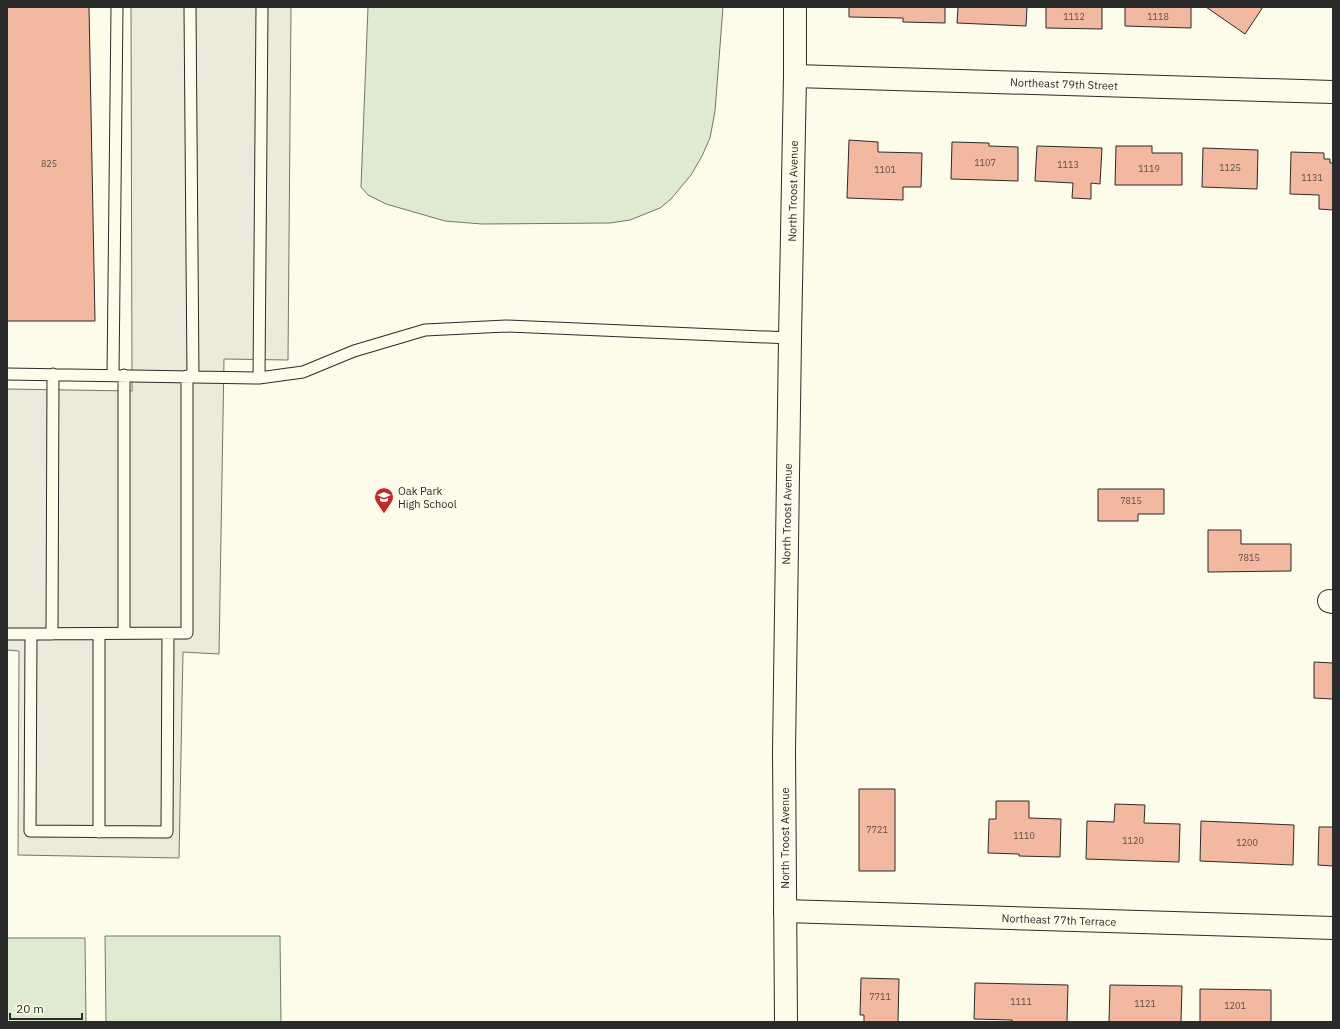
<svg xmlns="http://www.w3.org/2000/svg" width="1340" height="1029" viewBox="0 0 1340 1029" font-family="'IBM Plex Sans',sans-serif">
  <rect width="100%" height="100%" fill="#fdfbea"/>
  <path fill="#deebd1" stroke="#74746e" d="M368,7h355l-8,104 -5,27 -8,18 -11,19 -20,24 -11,9 -30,12 -20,3 -128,1 -37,-3 -59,-17 -18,-9 -7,-8z
    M105,936h175l1,86h-175z
    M7,938h78l1,84h-79z"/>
  <path fill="#eceadb" stroke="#74746e" d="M131,7h160l-3,353 -64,-1 -5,295 -36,-2 -4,206 -161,-3 1,-204 -12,-1v-261l125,2z"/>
  <path fill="#f2b8a0" stroke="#2b2b2b" d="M7,7h82l6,314h-88z
    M849,7h96v16l-42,-1v-4l-54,-1z
    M958,7h69l-1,19 -69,-3z
    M1046,7h56v22l-56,-1z
    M1125,7h66v21l-66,-2z
    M1206,7h57l-18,27z
    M849,140l29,2v10l44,1 -1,34h-18v13l-56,-2z
    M952,142l37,1v3l29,1v34l-67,-2z
    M1037,146l65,2 -2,36 -9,-1v16l-19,-1 1,-15 -38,-2z
    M1116,146h36v7h30v32h-67z
    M1203,148l55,2 -1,39 -55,-2z
    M1291,152l33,1v6h6v4h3v47l-14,-1v-14l-29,-1z
    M1098,489h66v25h-26v7h-40z
    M1208,530h33v14h50v27l-83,1z
    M1314,662l19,1v36l-19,-1z
    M859,789h36v82h-36z
    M996,801h33v17l32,1 -1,38 -41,-1v-2l-31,-1 1,-34h7z
    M1115,804l30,1 -1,18 36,1 -1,38 -93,-3 1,-38 27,1z
    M1201,821l93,4 -1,40 -93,-4z
    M1319,827h14v39l-15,-1z
    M861,978l38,1 -1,43h-34v-7h-4z
    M975,983l93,2 -1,37h-55v-2l-38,-1z
    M1110,985l72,1 -1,36h-72z
    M1200,989l71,1v32h-71z"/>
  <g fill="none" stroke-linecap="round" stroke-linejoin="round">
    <g stroke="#2b2b2b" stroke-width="13">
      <path id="service" d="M190,7l3,370
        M7,374l252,4 44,-6 51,-21 71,-21 81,-4 284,12
        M113,375l4,-368
        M259,378l3,-371
        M124,633v-258
        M7,634l180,-1v-257
        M31,634l-1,197 137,1 1,-198
        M52,634l1,-260
        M99,634v198"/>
    </g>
    <g stroke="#2b2b2b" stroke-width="24">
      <path id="minor" d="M795,76l538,16
        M1329,601l4,1
        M785,911l548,17"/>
    </g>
    <g stroke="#2b2b2b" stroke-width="24">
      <path id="tertiary" d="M786,1022l-2,-271 6,-413 5,-262v-69"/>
    </g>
    <use href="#service" stroke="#fdfbea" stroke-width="11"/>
    <use href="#minor" stroke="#fdfbea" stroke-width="22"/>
    <use href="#tertiary" stroke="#fdfbea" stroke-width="22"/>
  </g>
  <defs>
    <g id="school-pin" transform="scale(1)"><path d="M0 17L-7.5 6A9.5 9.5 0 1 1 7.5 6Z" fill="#c62828" stroke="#fdfbea"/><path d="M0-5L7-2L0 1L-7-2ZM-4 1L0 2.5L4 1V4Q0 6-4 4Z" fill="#fff"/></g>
  </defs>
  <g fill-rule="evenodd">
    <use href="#school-pin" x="384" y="497"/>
  </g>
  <g text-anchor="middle" stroke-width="3" stroke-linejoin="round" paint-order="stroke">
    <g font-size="9" fill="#5d4e48">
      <text x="1074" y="20">1112</text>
      <text x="1158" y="20">1118</text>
      <text x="985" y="166">1107</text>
      <text x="49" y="167">825</text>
      <text x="1068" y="168">1113</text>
      <text x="1230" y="171">1125</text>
      <text x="1149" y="172">1119</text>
      <text x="885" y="173">1101</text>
      <text x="1312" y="181">1131</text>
      <text x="1131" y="504">7815</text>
      <text x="1249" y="561">7815</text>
      <text x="877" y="833">7721</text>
      <text x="1024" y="839">1110</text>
      <text x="1133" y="844">1120</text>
      <text x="1247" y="846">1200</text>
      <text x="880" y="1000">7711</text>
      <text x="1021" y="1005">1111</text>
      <text x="1145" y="1007">1121</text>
      <text x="1235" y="1009">1201</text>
    </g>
    <g font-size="11" fill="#2b2b2b" stroke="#fdfbea">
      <text transform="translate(1064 84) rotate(2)" y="4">Northeast 79th Street</text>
      <text transform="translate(793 191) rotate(-89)" y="4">North Troost Avenue</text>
      <text transform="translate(787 514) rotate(-89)" y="4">North Troost Avenue</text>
      <text transform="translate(785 838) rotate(-90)" y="4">North Troost Avenue</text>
      <text transform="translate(1059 920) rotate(2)" y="4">Northeast 77th Terrace</text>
    </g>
    <g font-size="11" fill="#2b2b2b" stroke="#fdfbea" text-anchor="start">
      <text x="398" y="495">Oak Park<tspan x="398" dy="13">High School</tspan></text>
    </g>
  </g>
  <rect width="1340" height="1029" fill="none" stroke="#2b2b2b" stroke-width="16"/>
  <path d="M10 1013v6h72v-6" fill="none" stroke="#2b2b2b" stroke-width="2"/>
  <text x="16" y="1013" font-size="12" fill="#2b2b2b" stroke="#fdfbea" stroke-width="3" paint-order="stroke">20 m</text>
</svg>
